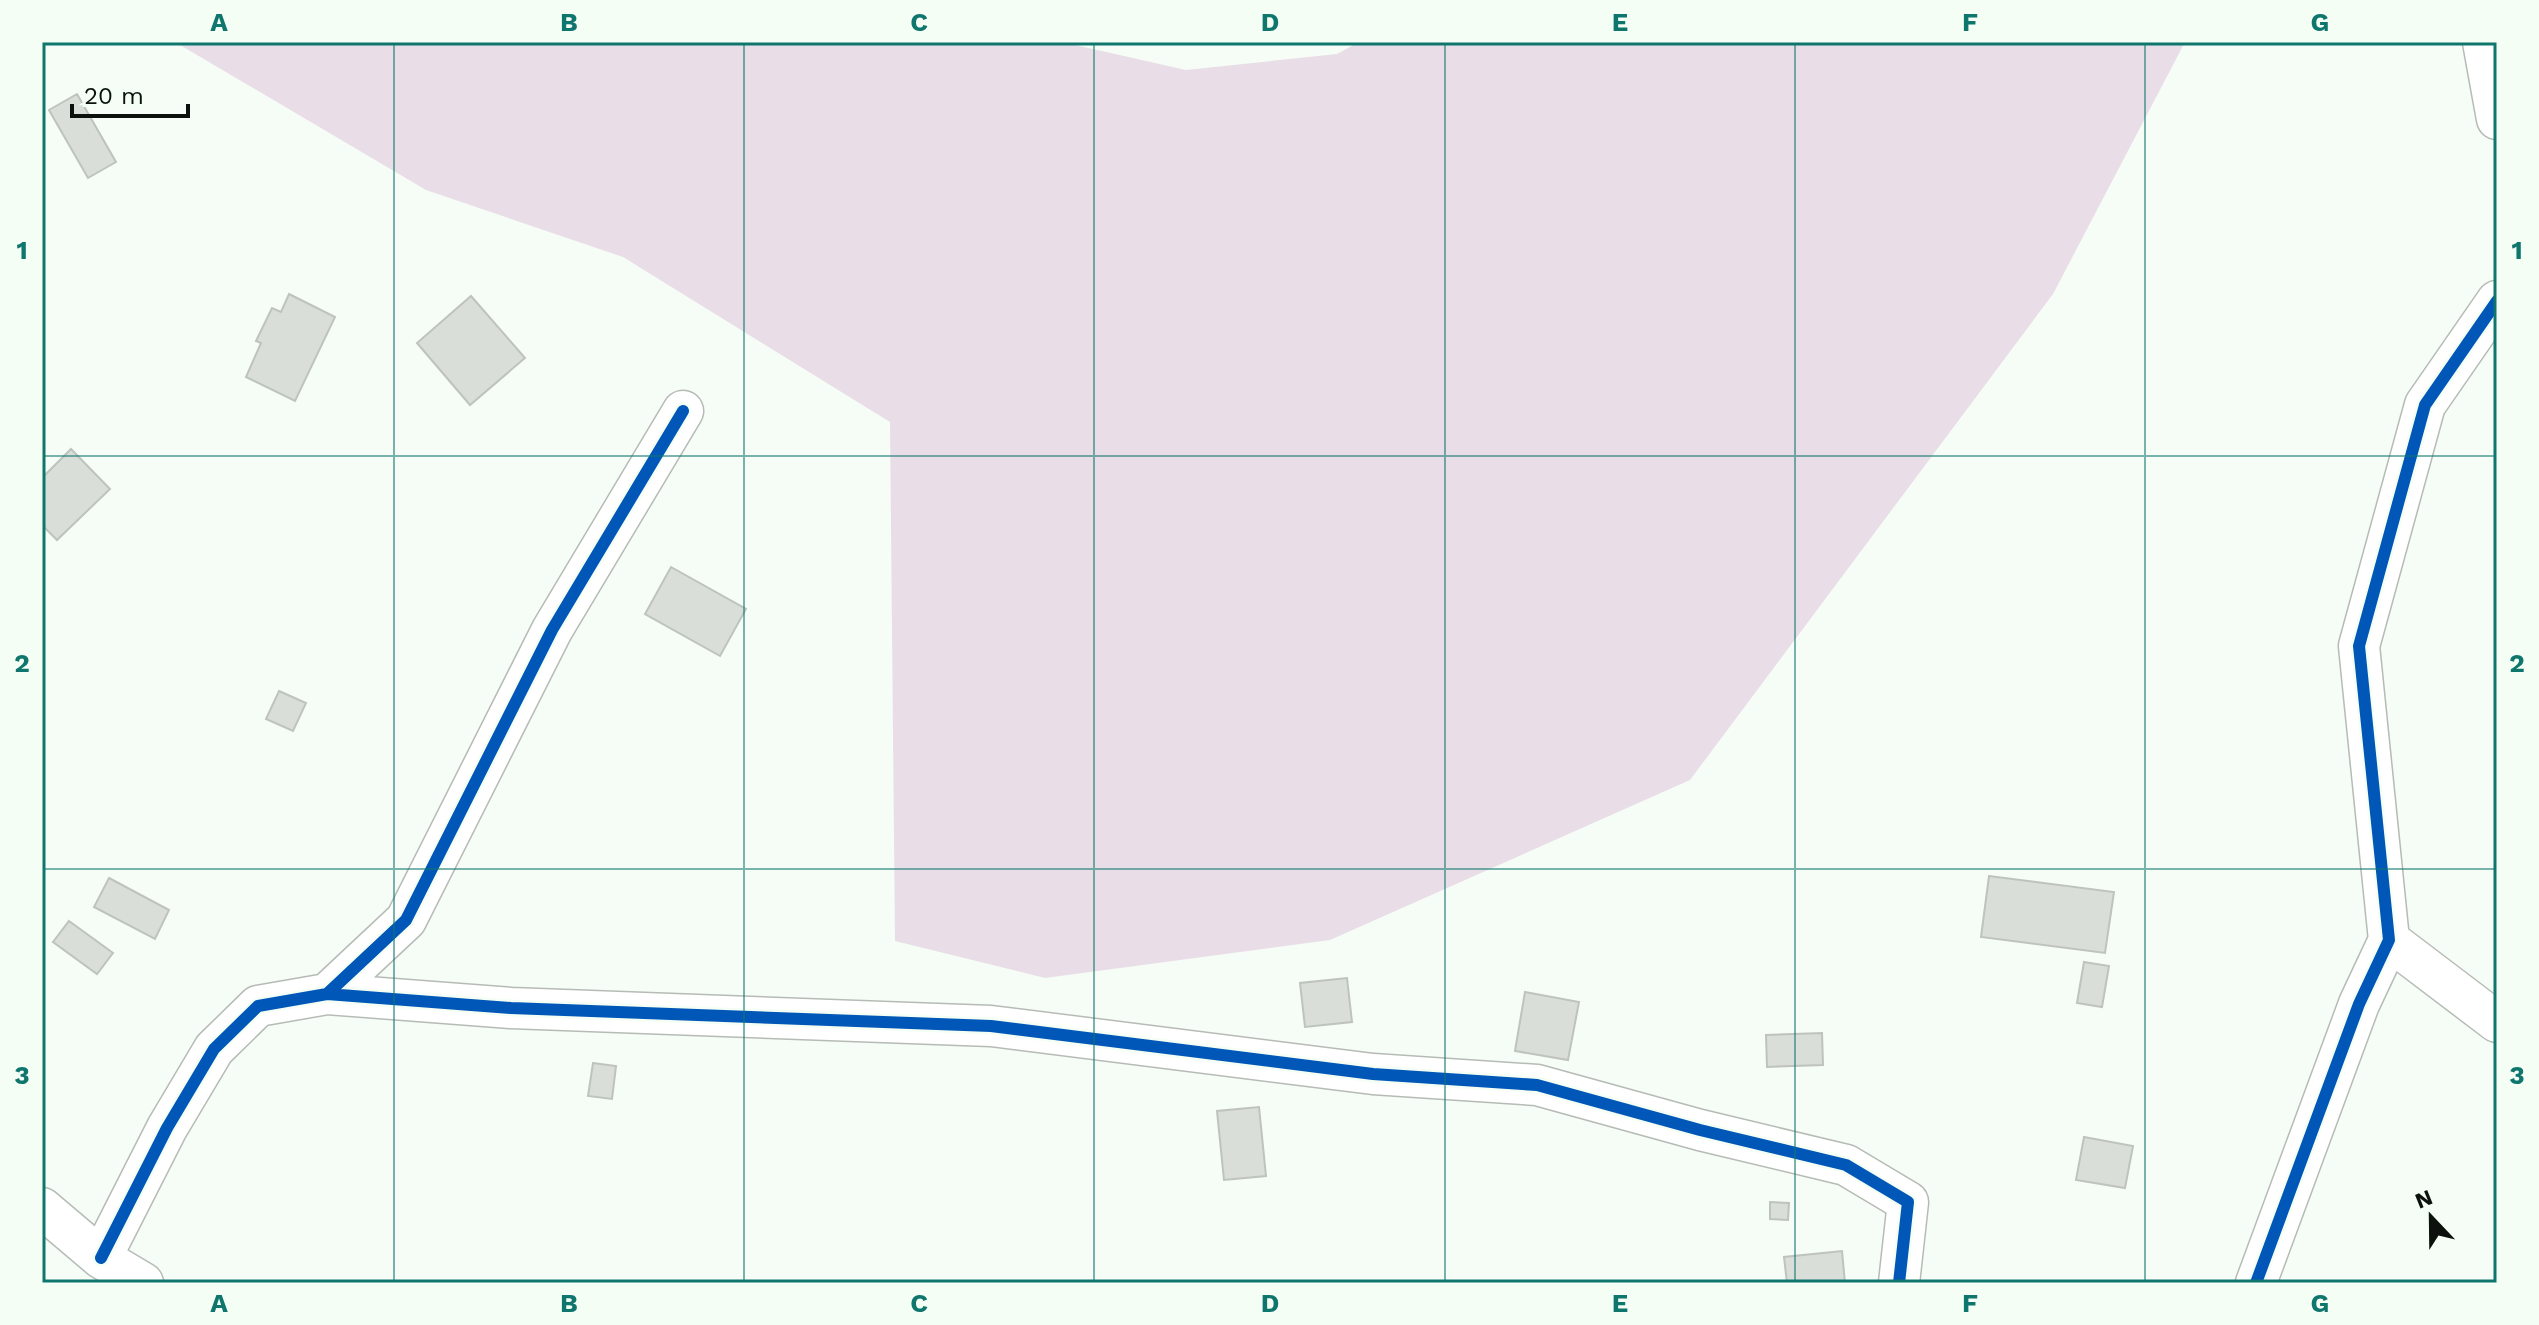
<svg xmlns="http://www.w3.org/2000/svg" width="2539" height="1325" viewBox="0 0 2539 1325" font-family="'Work Sans',sans-serif">
  <rect width="100%" height="100%" fill="#f6fcf6"/>
  <path fill="#e9dee7" d="M175,42h887l124,28 151,-16 22,-12h826l-132,252 -363,486 -360,160 -285,38 -150,-37 -5,-519 -267,-165 -197,-67z"/>
  <path fill="#d9ded9" stroke="#bec3be" stroke-width="2" d="M77,94l39,68 -28,16 -39,-68z
    M289,294l46,23 -40,84 -49,-24 15,-34 -5,-2 16,-33 9,4z
    M471,296l54,62 -55,47 -53,-62z
    M71,449l39,40 -53,51 -15,-15v-47z
    M671,567l75,42 -26,47 -75,-42z
    M279,691l27,12 -13,28 -27,-12z
    M1989,876l125,16 -9,61 -124,-16z
    M109,878l60,32 -14,29 -61,-32z
    M69,921l44,32 -16,21 -44,-32z
    M2084,962l25,4 -7,41 -25,-4z
    M1347,978l5,44 -47,5 -5,-44z
    M1525,992l54,10 -11,58 -53,-9z
    M1822,1033l1,32 -56,2 -1,-32z
    M593,1063l23,3 -4,33 -24,-3z
    M1259,1107l7,69 -42,4 -7,-69z
    M2084,1137l49,9 -8,42 -49,-8z
    M1770,1202l19,1 -1,17 -18,-1z
    M1842,1251l3,32h-58l-3,-26z"/>
  <g fill="none" stroke-linecap="round" stroke-linejoin="round">
    <g stroke="#b6bbb6" stroke-width="43">
      <path id="minor" d="M2483,42l14,77
        M2389,940l108,82
        M327,994l184,14 480,18 382,48 164,11 163,45 146,35 62,37 -9,81
        M42,1208l59,50 42,25
        M101,1258l66,-130 47,-79 44,-43 69,-12 79,-74 146,-290 131,-219
        M2256,1283l103,-279 30,-64 -30,-294 66,-241 72,-104"/>
    </g>
    <use href="#minor" stroke="#fefffe" stroke-width="40"/>
    <g stroke="#f4fef4" stroke-width="17">
      <path id="cycleway" d="M327,994l184,14 480,18 382,48 164,11 163,45 146,35 62,37 -9,81
        M101,1258l66,-130 47,-79 44,-43 69,-12 79,-74 146,-290 131,-219
        M2256,1283l103,-279 30,-64 -30,-294 66,-241 72,-104"/>
    </g>
    <use href="#cycleway" stroke="#0057b8" stroke-width="12"/>
  </g>
  <path fill="none" stroke="#0f766e" stroke-width="2" stroke-opacity="0.55" d="M394,42v1241M744,42v1241M1094,42v1241M1445,42v1241M1795,42v1241M2145,42v1241M42,456h2455M42,869h2455"/>
  <rect width="2539" height="1325" fill="none" stroke="#f4fef4" stroke-width="88"/>
  <g transform="translate(2431 1217) rotate(338)" stroke="#f4fef4" stroke-width="6" paint-order="stroke">
  <path d="M0-6L14 30L0 20L-14 30Z" fill="#0c110d"/>
  <text y="-12" font-size="22" font-weight="bold" text-anchor="middle" fill="#0c110d">N</text>
  </g>
  <path d="M72 104v12h116v-12" fill="none" stroke="#0c110d" stroke-width="4"/>
  <text x="84" y="104" font-size="24" fill="#0c110d" stroke="#f4fef4" stroke-width="6" paint-order="stroke">20 m</text>
  <rect x="44" y="44" width="2451" height="1237" fill="none" stroke="#0f766e" stroke-width="3"/>
  <g font-size="26" text-anchor="middle" font-weight="bold" fill="#0f766e">
    <text x="219" y="31">A</text>
    <text x="569" y="31">B</text>
    <text x="919" y="31">C</text>
    <text x="1270" y="31">D</text>
    <text x="1620" y="31">E</text>
    <text x="1970" y="31">F</text>
    <text x="2320" y="31">G</text>
    <text x="22" y="259">1</text>
    <text x="2517" y="259">1</text>
    <text x="22" y="672">2</text>
    <text x="2517" y="672">2</text>
    <text x="22" y="1084">3</text>
    <text x="2517" y="1084">3</text>
    <text x="219" y="1312">A</text>
    <text x="569" y="1312">B</text>
    <text x="919" y="1312">C</text>
    <text x="1270" y="1312">D</text>
    <text x="1620" y="1312">E</text>
    <text x="1970" y="1312">F</text>
    <text x="2320" y="1312">G</text>
  </g>
</svg>
